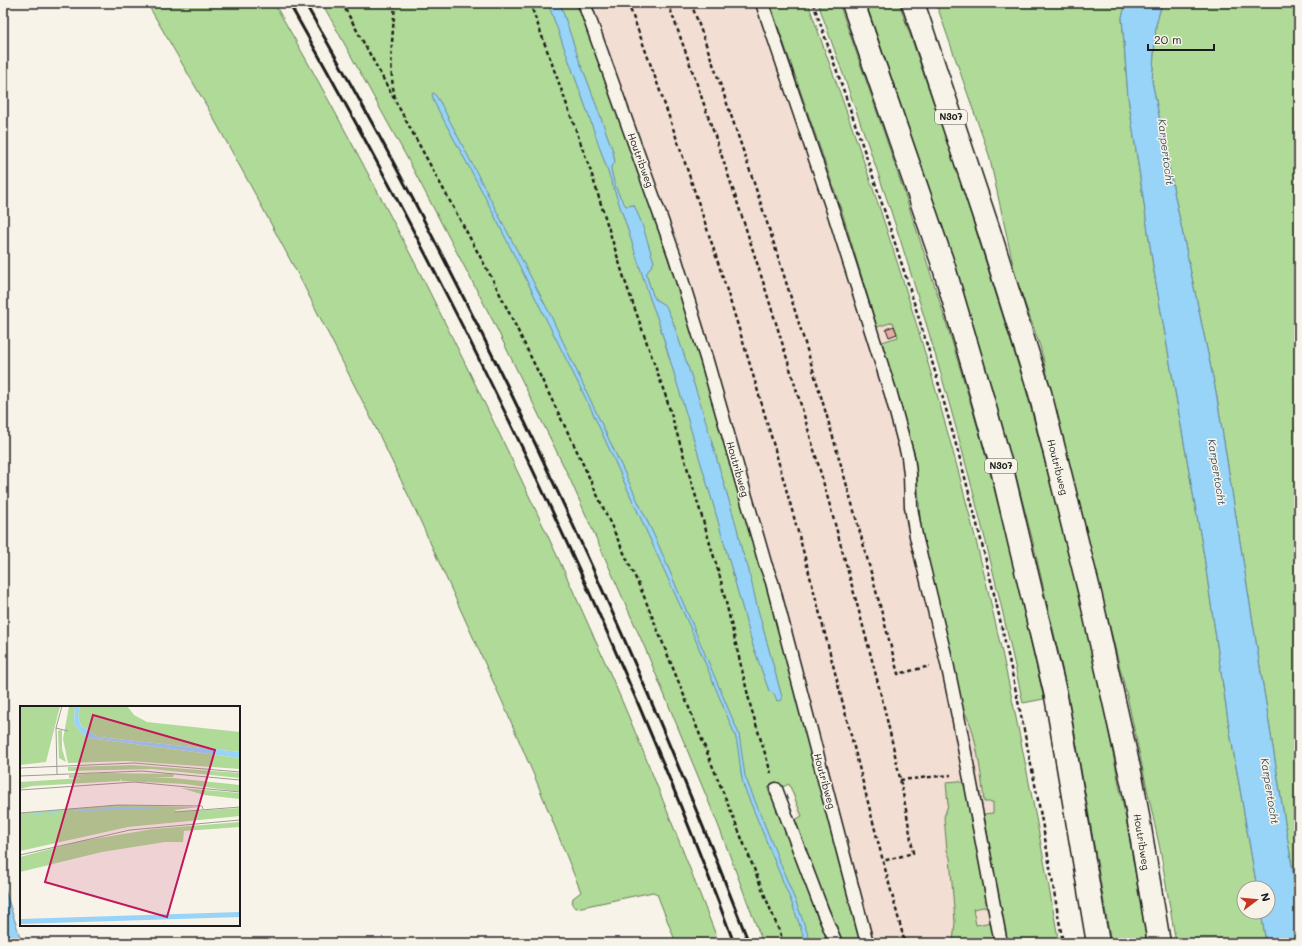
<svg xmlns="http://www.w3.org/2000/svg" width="1302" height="946" viewBox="0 0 1302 946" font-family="Mali,sans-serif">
  <rect width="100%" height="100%" fill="#f7f3e8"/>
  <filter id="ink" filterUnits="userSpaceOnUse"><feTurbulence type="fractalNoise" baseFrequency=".025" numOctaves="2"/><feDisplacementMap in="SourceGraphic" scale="8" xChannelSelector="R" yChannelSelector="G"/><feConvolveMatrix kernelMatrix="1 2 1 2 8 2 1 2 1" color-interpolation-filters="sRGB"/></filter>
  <g filter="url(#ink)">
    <path fill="#f2ded2" d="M563,3h219l111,319 99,383 38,238h-195z"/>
    <path fill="#b0da97" stroke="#667b5a" d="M147,3h127c50,86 96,174 142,262 66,131 130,263 189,397 41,92 77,187 114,281h-43l-19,-49 -4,-2 -76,16 -3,-1 -2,-3 1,-6 8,-6 -45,-112 -34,-79 -88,-194 -44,-91 -68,-134 -48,-90 -45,-82z
      M322,3h256l57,155 67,204 36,127 30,94 93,359 -1,1h-20l-47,-122 9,-5 -13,-32 -17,8 58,151h-67l-46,-121 -72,-174 -76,-171 -76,-156 -88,-167z
      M770,3h38c20,57 41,114 60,171 34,99 64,199 91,300 41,155 72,311 100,469h-52l-22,-123 -1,-6 9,-1v-11h-9c-2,-24 -6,-50 -12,-73 -3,-10 -9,-19 -12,-29 -13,-55 -28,-109 -38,-165 -4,-26 -3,-53 -7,-79l-33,-114 16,-5 -5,-15 -16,5 -35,-115z
      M818,3h21c46,131 91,262 130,395 30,99 52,201 75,301l-21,4c-31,-145 -68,-288 -112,-429 -28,-92 -62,-181 -93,-271z
      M866,3h33l57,164 70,223 29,111 40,161 34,173 18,108h-36l-43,-249 -36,-156 -28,-107 -72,-234z
      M936,3h190l-4,15 6,79 15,100 10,69 51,290 24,164 29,168h-13v24h17l5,31h-90l-16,-94 -33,-153 -87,-350 -24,-68 -27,-123z
      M1162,3h137v907l-83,-518 -41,-195 -23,-116 4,-56z
      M959,781l8,5 22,120 -16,3 3,16 16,-3 3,21h-42l2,-21 -5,-64 -3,-8 -3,-33 4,-12 -2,-23z"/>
    <path fill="#98d3f8" stroke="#668aa0" d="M548,3h12l20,60 6,14 27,74 2,12 -4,4c1,12 7,29 15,39l8,-1 8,19 12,38 -8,12 7,21 2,4 11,7 7,16 28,83 36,123 5,23 6,16 9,39 25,91v3l-5,1 -3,-7 -5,-3 -16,-45 -39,-139 -56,-187 -8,-21 -24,-75 -40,-116z
      M1126,3h36l-6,22 -4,56 23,116 41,195 83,518v33h-33l-5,-31h7v-24h-11l-29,-168 -24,-164 -51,-290 -10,-69 -15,-100 -6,-80z
      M433,93h1l6,9 110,212 109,232 80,188 6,42 54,134 12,33h-5l-15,-42 -47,-114c-5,-17 -4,-35 -9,-52l-41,-99 -103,-227 -108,-216 -49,-91 -2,-8z
      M3,884l19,59h-19z"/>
    <path fill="#e7aea0" stroke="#1c1c1c" d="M894,326l3,8 -8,3 -3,-8z"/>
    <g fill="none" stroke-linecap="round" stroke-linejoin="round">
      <g stroke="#1c1c1c" stroke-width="15">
        <path id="service" d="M584,3l91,254 32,104 58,202 7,19 95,361
          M762,3l72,211 57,180 17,63 2,17 1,33 5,29 31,127 12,58 42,222
          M776,789l46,121 14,33"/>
      </g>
      <g stroke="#1c1c1c" stroke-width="25">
        <path id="primary" d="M853,3l90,261 39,133 19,68 55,231 42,247
          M913,3l76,228 51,162 51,205 42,188 26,157"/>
      </g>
      <path stroke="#1c1c1c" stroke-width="2.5" stroke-dasharray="4 3" stroke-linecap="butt" d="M342,3l153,281 81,165 67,145 141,349
        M395,3c-2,31 -7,64 0,95
        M530,3l60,166 35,112 41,116 54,180 31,131 20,65
        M628,3c58,156 110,315 155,475 36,127 67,255 100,383
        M668,3c65,179 123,359 173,543 28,102 57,203 72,307l-30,8 22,82
        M691,3c81,220 148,444 207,671l32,-8
        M813,3c55,156 108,311 151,471 25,94 47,190 66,286 13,61 22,122 33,183
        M900,780l51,-5"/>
      <use href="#service" stroke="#f7f3e8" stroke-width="12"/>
      <use href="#primary" stroke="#f7f3e8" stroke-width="22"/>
      <path stroke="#1c1c1c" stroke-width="3" d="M289,3c172,302 323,615 445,940
        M305,3c173,301 319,616 444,940"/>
    </g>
  </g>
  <g text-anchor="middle" stroke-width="3" stroke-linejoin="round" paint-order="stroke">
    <g fill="#f7f3e8" stroke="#5e5c59" stroke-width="1">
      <rect x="935" y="110" width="32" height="14" rx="3"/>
      <rect x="985" y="459" width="32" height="14" rx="3"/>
    </g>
    <g font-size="9" font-weight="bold" fill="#1c1c1c">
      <text x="951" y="120">N307</text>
      <text x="1001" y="469">N307</text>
    </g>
    <g font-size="10" fill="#1c1c1c" stroke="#f7f3e8">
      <text transform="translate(641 160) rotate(70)" y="4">Houtribweg</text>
      <text transform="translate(1058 467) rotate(76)" y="4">Houtribweg</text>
      <text transform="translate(738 469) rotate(74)" y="4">Houtribweg</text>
      <text transform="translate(825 781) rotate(75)" y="4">Houtribweg</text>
      <text transform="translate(1142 842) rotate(81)" y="4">Houtribweg</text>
    </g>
    <g font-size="11" font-style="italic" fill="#41535e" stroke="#f7f3e8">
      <text transform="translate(1166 152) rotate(83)" y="4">Karpertocht</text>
      <text transform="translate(1217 472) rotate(81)" y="4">Karpertocht</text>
      <text transform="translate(1270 791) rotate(81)" y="4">Karpertocht</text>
    </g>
  </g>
  <g transform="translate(20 706)">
    <rect width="220" height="220" fill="#f7f3e8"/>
    <path d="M0,0h40l-14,56 -26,3zM49,0h6l-1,17 8,11 7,4 151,20v11l-112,-8 -60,2 -5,-24zM60,0h47l7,9 13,7 93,10v20l-142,-15 -17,-11 -3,-11zM42,23v20l4,13 -7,-4 -1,-27zM113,59l107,8v5l-88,-9 -84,2v-4zM83,67l71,1 -1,3 -104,1v-3zM94,70l59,2 67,7v7l-55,-8 -63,-3 -1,-2 -1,2 -88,5 -12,3v-7zM161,82l59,5v6l-36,-4zM98,99l81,2 -24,3 1,2 64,-4v8l-112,11 -108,24v-38zM220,116v5l-56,4 -1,11h-18l-63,10 -82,20v-15l61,-16 72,-12z" fill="#b0da97"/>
    <path d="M55,0h5l-2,9 3,11 17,11 142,15v6l-151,-20 -7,-4 -8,-11zM103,101l41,1 -103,4 -40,5 22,-4zM220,206v5l-220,7v-5z" fill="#98d3f8"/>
    <path fill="none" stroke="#9f9d96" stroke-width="1" d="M36,22l12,3M0,62l114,-5 106,9M37,68l-1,-46 6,-22M0,70l122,-5 98,9M0,84l114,-8 106,10M155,106l65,-5M0,107l98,-8 84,1 1,3M0,149l110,-25 110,-10"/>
    <path fill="#c2185b" fill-opacity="0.15" stroke="#c2185b" stroke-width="2" d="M73,9l122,35 -48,167 -122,-35z"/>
    <rect width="220" height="220" fill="none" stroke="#1c1c1c" stroke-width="2"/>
  </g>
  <rect width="1302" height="946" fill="none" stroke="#f7f3e8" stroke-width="16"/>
  <rect x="8" y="8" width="1286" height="930" fill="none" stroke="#1c1c1c" stroke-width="1.5" filter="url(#ink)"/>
  <g transform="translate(1256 900) rotate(74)"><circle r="19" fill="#f7f3e8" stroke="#9f9d96"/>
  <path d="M0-3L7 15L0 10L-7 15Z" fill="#c8321e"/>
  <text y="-6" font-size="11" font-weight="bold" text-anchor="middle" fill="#1c1c1c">N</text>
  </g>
  <path d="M1148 44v6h66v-6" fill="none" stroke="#1c1c1c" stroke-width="2"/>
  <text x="1154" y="44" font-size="12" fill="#1c1c1c" stroke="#f7f3e8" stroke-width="3" paint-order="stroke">20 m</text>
</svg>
